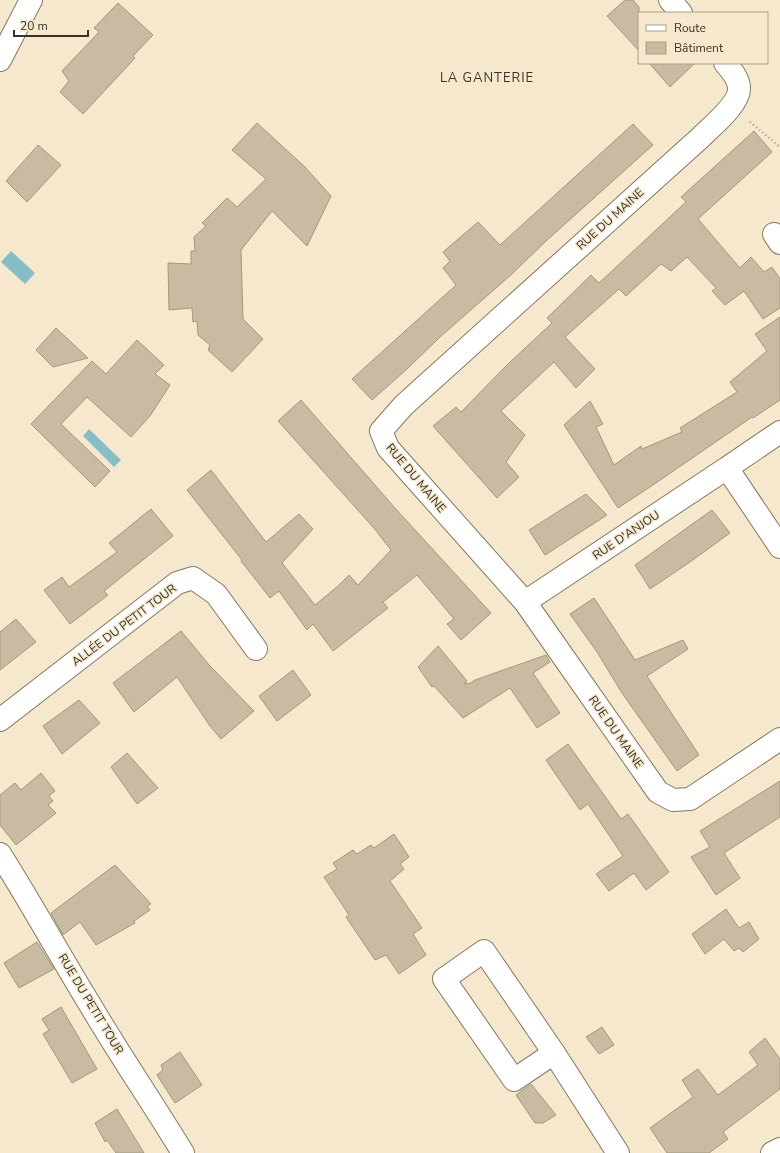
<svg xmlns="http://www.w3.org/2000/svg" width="780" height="1153" viewBox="0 0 780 1153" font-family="'Nunito Sans',sans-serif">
  <rect width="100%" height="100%" fill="#f5e8cc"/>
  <path fill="#86bec8" d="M11,251l24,22 -10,11 -24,-22z
    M89,429l32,31 -7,7 -31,-31z"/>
  <path fill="#c8bba1" stroke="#a3977d" d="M625,0h8l6,7v44l-32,-35z
    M118,3l35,32 -20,21 2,2 -52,56 -23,-22 9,-11 -7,-10 37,-39 -5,-4z
    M649,63h46l-25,24z
    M257,123l48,44 26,29 -24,50 -35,-35 -31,39 2,69 20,20 -31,33 -24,-22 2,-5 -12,-10 -1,-14 -4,1 -1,-14 -23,2 -1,-47 23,1v-13h4l-1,-14 12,-11 -4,-3 25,-25 10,9 29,-28 -34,-29z
    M633,124l20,21 -107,96 -34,33 -72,63 -34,33 -34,30 -20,-21 104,-94 -13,-17 7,-7 -7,-9 35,-30 22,23z
    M754,131l18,21 -74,67 42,49 11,-11 13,15 8,-5 8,12v29l-17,11 -19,-28 -19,14 -13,-14 4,-3 -29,-31 -16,14 -10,-7 -35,32 -7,-7 -54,48 30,32 -19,19 -22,-26 -53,49 24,24 -19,27 13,15 -22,21 -64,-72 23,-19 5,5 47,-48 44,-41 -5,-5 44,-43 8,8 87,-81 -5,-5z
    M38,145l23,20 -34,37 -21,-21z
    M780,317v83l-27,18 -1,-1 -102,70 -32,21 -54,-83 26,-24 13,23 -7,3 18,38 27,-19 1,3 40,-17 -2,-4 57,-36 -7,-10 37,-31 -12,-17z
    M56,328l32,30 -35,9 -17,-17z
    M137,340l27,25 -9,9 15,11 -20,31 -19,21 -44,-40 -26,27 49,47 -15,16 -64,-63 61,-63 14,13z
    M301,400l93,107 97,106 -30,27 -14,-16 7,-5 -37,-44 -34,27 5,6 -55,43 -20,-27 -6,6 -28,-39 -9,7 -29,-37 1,-1 -55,-70 24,-20 55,72 33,-28 14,15 -31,34 33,42 23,-19 11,-11 9,10 33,-35 -18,-23 -95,-106z
    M586,494l21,21 -62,40 -16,-25z
    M151,509l22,27 -69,55 4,4 -38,29 -26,-34 18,-13 7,10 48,-35 -8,-9z
    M712,510l18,23 -40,29 -40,27 -15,-24z
    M594,598l41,62 48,-20 5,9 -41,27 52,79 -22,16 -55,-78 -25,-41 -27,-38z
    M16,619l20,23 -36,28v-38z
    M181,631l29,35 44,45 -33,28 -11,-13 -33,-49 -43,35 -21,-29z
    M438,646l29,35 -3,3 4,-1 1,1 6,-4 71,-25 4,7 -17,11 27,40 -23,15 -27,-40 -47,30 -29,-32 -2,1 -14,-20z
    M293,670l18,25 -34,26 -18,-25z
    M79,700l21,23 -38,31 -19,-28z
    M568,744l53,75 7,-5 41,58 -23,18 -12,-17 -25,18 -13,-17 27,-18 -35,-52 -8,6 -34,-50z
    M127,753l31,35 -21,16 -26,-37z
    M41,773l14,18 -6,5 4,5 -5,4 8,8 -40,32 -16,-20v-30l15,-12 6,7z
    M780,781v36l-56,36 16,25 -24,17 -25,-38 19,-10 -10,-16z
    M394,834l15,23 -9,7 4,5 -14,12 32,47 -9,6 13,21 -27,19 -13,-19 -11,5 -29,-43 3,-2 -25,-38 13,-8 -4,-6 20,-13 4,4 14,-9 3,3z
    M115,865l36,39 -4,2 3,4 -16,11 1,2 -39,22 -16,-23 -17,13 -12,-22z
    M726,909l13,19 10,-6 10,17 -16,13 -4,-4 -5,3 -10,-12 -19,15 -13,-20z
    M37,942l17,27 -35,19 -15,-25z
    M61,1007l36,62 -25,14 -29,-49 6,-4 -7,-11z
    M602,1027l12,18 -15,9 -13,-17z
    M765,1038l15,21v30l-57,43 5,7 -19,14h-42l-17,-25 43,-31 -11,-17 16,-11 20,26 40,-30 -9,-13z
    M180,1052l22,33 -27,18 -18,-28 6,-5 -2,-5z
    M531,1084l25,31 -13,8h-8l-19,-28z
    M117,1109l27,44h-28l-9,-13 -2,2 -10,-19z"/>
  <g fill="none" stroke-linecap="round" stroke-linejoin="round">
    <g stroke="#84785f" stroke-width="24">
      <path id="minor" d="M670,0l11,13
        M0,60l31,-60
        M725,63c6,7 13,14 14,24 2,16 -28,40 -39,51l-296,267 -23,26 7,17 137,154 133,190 15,8 17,-1 90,-60
        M774,234l6,9
        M780,432l-53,36 53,79
        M525,602l202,-134
        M0,720l177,-137 16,-5 23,16 40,55
        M0,854c31,49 59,100 89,149 30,51 63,99 94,150
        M554,1053l-40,27 -70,-101 40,-28 70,102 64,100
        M772,1153l8,-4"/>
    </g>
    <path stroke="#a39985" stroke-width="2.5" stroke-dasharray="1 3" stroke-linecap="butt" d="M750,122l30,25"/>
    <use href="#minor" stroke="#fff" stroke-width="22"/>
  </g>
  <g text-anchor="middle" stroke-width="3" stroke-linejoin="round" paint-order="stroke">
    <g font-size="12" fill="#383328" stroke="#f5e8cc">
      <text transform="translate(610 219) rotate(-42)" y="4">RUE DU MAINE</text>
      <text transform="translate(416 478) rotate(50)" y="4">RUE DU MAINE</text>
      <text transform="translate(626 535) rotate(-34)" y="4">RUE D'ANJOU</text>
      <text transform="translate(124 625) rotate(-37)" y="4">ALLÉE DU PETIT TOUR</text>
      <text transform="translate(616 732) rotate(55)" y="4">RUE DU MAINE</text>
      <text transform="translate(91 1004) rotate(59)" y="4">RUE DU PETIT TOUR</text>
    </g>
    <g font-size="13" letter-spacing="1" fill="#383328" stroke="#f5e8cc">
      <text x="487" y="82">LA GANTERIE</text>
    </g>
  </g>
  <rect x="638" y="12" width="130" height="52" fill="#f5e8cc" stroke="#a9a08a"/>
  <rect x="646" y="25" width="20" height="6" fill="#ffffff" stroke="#a9a08a"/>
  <text x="674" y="32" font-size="12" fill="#383328">Route</text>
  <rect x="646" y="42" width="20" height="12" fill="#c8bba1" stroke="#a9a08a"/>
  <text x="674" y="52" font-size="12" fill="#383328">Bâtiment</text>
  <path d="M14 30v6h74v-6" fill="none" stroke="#383328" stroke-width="2"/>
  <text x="20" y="30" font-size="12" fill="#383328" stroke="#f5e8cc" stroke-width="3" paint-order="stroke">20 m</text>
</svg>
